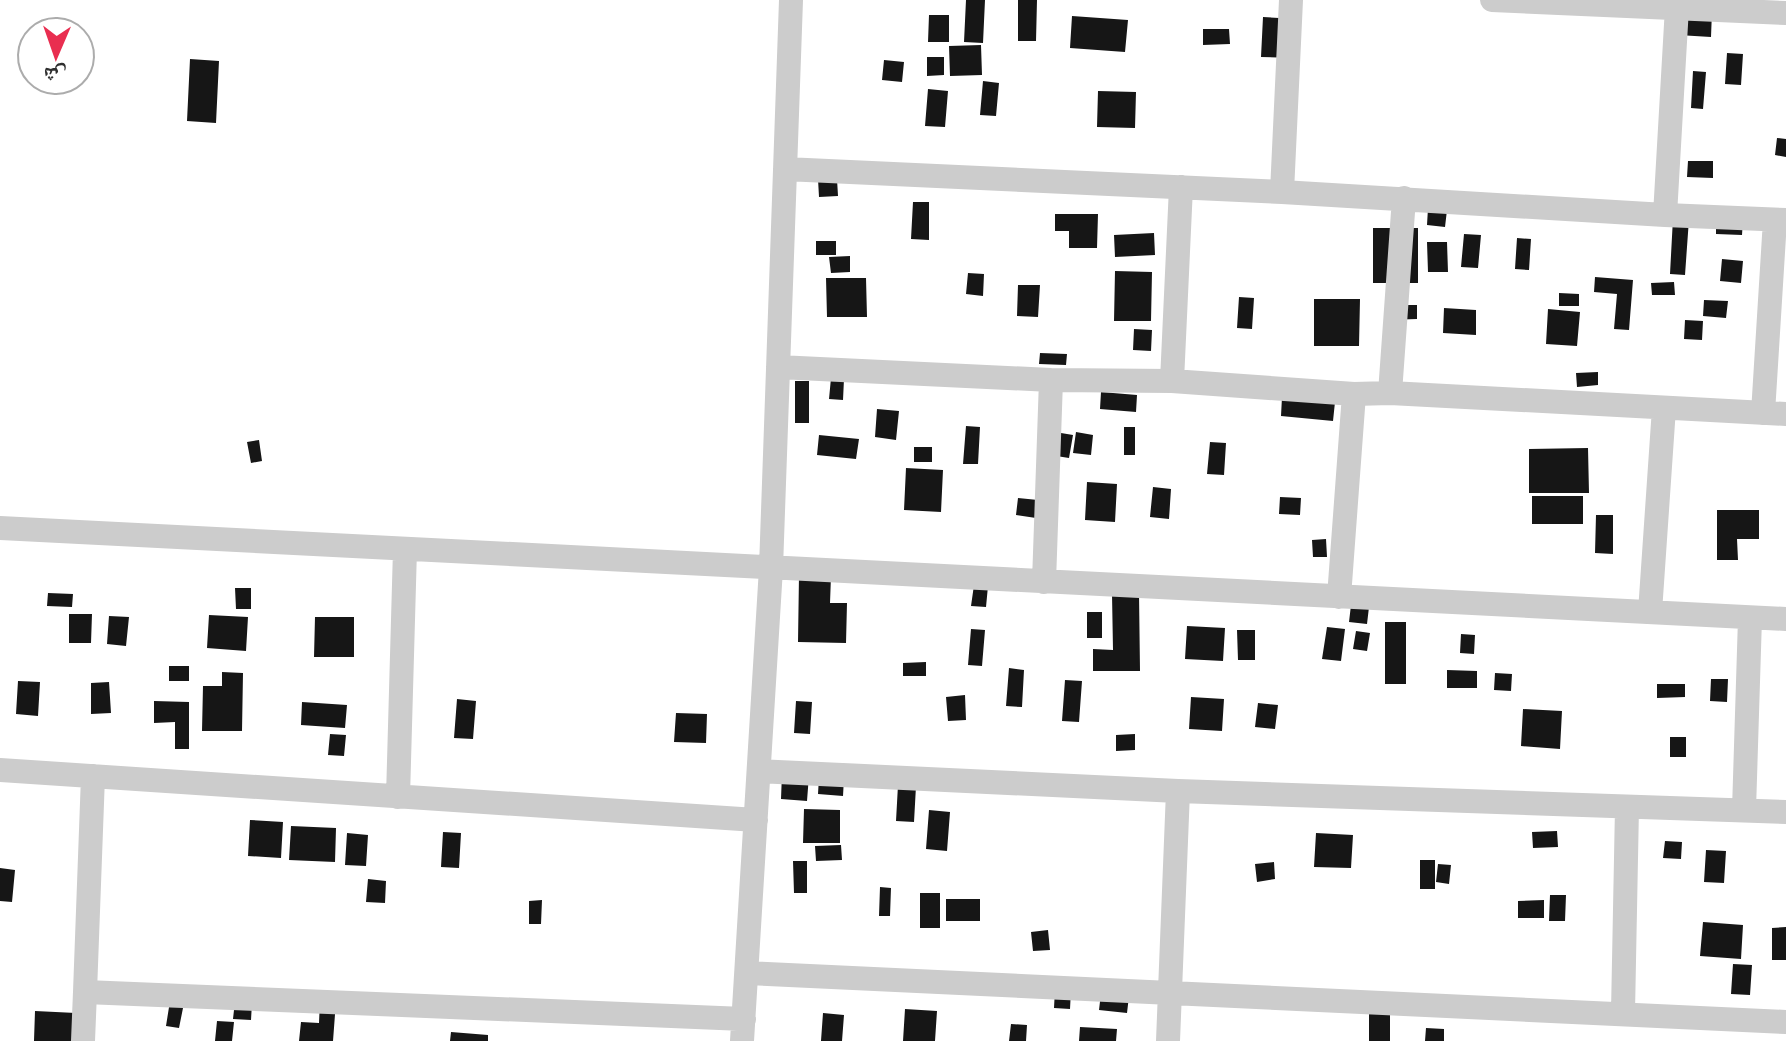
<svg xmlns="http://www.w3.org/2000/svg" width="1786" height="1041" viewBox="0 0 1786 1041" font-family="'Exo 2','Noto Naskh Arabic',sans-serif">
  <rect width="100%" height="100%" fill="#fff"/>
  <path fill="#161616" d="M966,0h19l-2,43 -19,-1z
    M1018,0h19l-1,41h-18z
    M1680,9l32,2 -1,26 -33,-2z
    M929,15h20v27h-21z
    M1072,16l56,4 -3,32 -55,-4z
    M1263,17l34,2 -2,39 -34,-1z
    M1203,29h26l1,15 -27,1z
    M981,45l1,30 -32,1 -1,-30z
    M1727,53l16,1 -2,31 -16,-1z
    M927,57h17v18l-17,1z
    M190,59l29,2 -3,62 -29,-2z
    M884,60l20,2 -2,20 -20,-2z
    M1693,71l13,1 -3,37 -12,-1z
    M983,81l16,2 -3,33 -16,-1z
    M928,89l20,2 -3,36 -20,-1z
    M1098,91l38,1 -1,36 -38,-1z
    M1777,138l9,1v18l-11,-2z
    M1688,161h25v17l-26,-1z
    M818,179h19l1,17 -19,1z
    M913,202h16v38l-18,-1z
    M1428,208l19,2 -2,17 -18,-2z
    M1055,214h43l-1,34h-28v-17h-14z
    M1673,218l16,1 -4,56 -15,-1z
    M1716,218l27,1 -1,16 -26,-1z
    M1373,228h45v55h-45z
    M1154,233l1,22 -40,2 -1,-22z
    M1464,234l17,1 -3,33 -17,-1z
    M1517,238l14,1 -2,31 -14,-1z
    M816,241h20v14h-20z
    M1427,242h20l1,30h-20z
    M850,256v16l-19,1 -2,-16z
    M1722,259l21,2 -2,22 -21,-2z
    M1115,271l37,1 -1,49h-37z
    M968,273l16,1 -1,22 -17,-2z
    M1595,277l38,3 -4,50 -15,-1 3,-35 -23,-2z
    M826,278h40l1,39h-40z
    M1674,282l1,13h-23l-1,-12z
    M1018,285h22l-2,32 -21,-1z
    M1559,293l20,1v12h-20z
    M1239,297l15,1 -2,31 -15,-1z
    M1314,299h46l-1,47h-45z
    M1704,300l24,1 -2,17 -23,-2z
    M1386,305h31v14l-30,1z
    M1444,308l32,2v25l-33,-2z
    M1548,309l32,3 -3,34 -31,-2z
    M1685,320l18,1 -1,19 -18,-1z
    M1134,329l18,1 -1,21 -18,-1z
    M1040,353l27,1 -1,11 -27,-1z
    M1598,372v13l-21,2 -1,-14z
    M831,378l13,1 -1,21 -14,-1z
    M795,381h14v42h-14z
    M1101,392l36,3 -1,17 -36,-3z
    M1282,397l53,5 -2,19 -52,-5z
    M877,409l22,2 -3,29 -21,-3z
    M966,426l14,1 -2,37h-15z
    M1124,427h11v28h-11z
    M1055,432l18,3 -4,23 -19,-3z
    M1076,432l17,3 -2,20 -18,-2z
    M819,435l40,4 -3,20 -39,-4z
    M259,440l3,21 -11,2 -4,-21z
    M1210,442l16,1 -2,32 -17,-1z
    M914,447h18v15h-18z
    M1588,448l1,45h-60v-44z
    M906,468l37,2 -2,42 -37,-2z
    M1087,482l30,2 -2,38 -30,-2z
    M1153,487l18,2 -2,30 -19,-2z
    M1532,496h51v28h-51z
    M1280,497l21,1 -1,17 -21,-1z
    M1018,498l20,2 -2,18 -20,-3z
    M1717,510h42v29h-22l1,21h-21z
    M1596,515h17v39l-18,-1z
    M1326,539l1,18h-14l-1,-17z
    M799,575l32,1 -1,27h17l-1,40 -48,-1z
    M974,585l14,1 -2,21 -15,-1z
    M235,588h16v21h-15z
    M48,593l25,1 -1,13 -25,-1z
    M1139,593l1,78h-47v-22l20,1 -1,-56z
    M1351,605l18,2 -2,17 -18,-2z
    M1087,612h15v26h-15z
    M69,614h23l-1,29h-22z
    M209,615l39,2 -2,34 -39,-3z
    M109,616l20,1 -3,29 -19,-2z
    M315,617h39v40h-40z
    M1385,622h21v62h-21z
    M1187,626l38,2 -2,33 -38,-2z
    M1327,627l18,2 -4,32 -19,-2z
    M971,629l14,1 -3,36 -14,-1z
    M1237,630h18v30h-17z
    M1356,631l14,2 -3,18 -14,-2z
    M1461,634l14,1 -1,19 -14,-1z
    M926,662v14h-23v-13z
    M169,666h20v15h-20z
    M1009,668l15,2 -2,37 -16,-1z
    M1447,670l30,1v17h-30z
    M222,672l21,1 -1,58h-40l1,-45h19z
    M1495,673l17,1 -1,17 -17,-1z
    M1711,679h17l-1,23 -17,-1z
    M1065,680l17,1 -3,41 -17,-1z
    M18,681l22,1 -2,34 -22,-2z
    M109,682l2,31 -20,1v-31z
    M1657,684h28v13l-28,1z
    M965,695l1,25 -18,1 -2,-24z
    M1191,697l33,2 -2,32 -33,-2z
    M457,699l19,2 -3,38 -19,-1z
    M154,701l35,1v47h-14v-27l-21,1z
    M796,701l16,1 -2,32 -16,-1z
    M302,702l45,3 -2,23 -44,-3z
    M1258,703l20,2 -3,24 -20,-2z
    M1523,709l39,2 -2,38 -39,-3z
    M676,713l31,1 -1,29 -32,-1z
    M330,734l16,1 -2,21 -16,-1z
    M1135,734v16l-19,1v-16z
    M1670,737h16v20h-16z
    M782,773l27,2 -2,26 -26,-2z
    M819,777l25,1 -1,18 -25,-2z
    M898,785l18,1 -2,36 -18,-1z
    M804,809l36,1v33h-37z
    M929,810l21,2 -3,39 -21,-2z
    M250,820l33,2 -2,36 -33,-2z
    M291,826l45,2 -1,34 -46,-2z
    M1557,831l1,16 -25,1 -1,-16z
    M443,832l18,1 -2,35 -18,-1z
    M347,833l21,2 -2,31 -21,-1z
    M1316,833l37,2 -2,33 -37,-1z
    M1665,841l17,1 -1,17 -18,-1z
    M841,845l1,15 -26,1 -1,-15z
    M1706,850l20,1 -2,32 -20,-1z
    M1420,860h15v29h-15z
    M793,861h14v32h-13z
    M1274,862l1,17 -18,3 -2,-18z
    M1438,864l13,1 -2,19 -13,-2z
    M0,868l15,2 -3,32 -12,-1z
    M368,879l18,2 -1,22 -19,-1z
    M880,887l11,1 -1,28h-11z
    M920,893h20v35h-20z
    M1550,895h16l-1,26h-16z
    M946,899h34v22h-34z
    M542,900l-1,24h-12v-23z
    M1544,900v18h-26v-17z
    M1703,922l40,3 -2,34 -41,-3z
    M1786,927v33h-14v-32z
    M1048,930l2,20 -17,1 -2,-19z
    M1733,964l19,1 -2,30 -19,-1z
    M1055,989l16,1 -1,19 -16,-1z
    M1101,993l28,3 -2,17 -28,-3z
    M1369,995h21v46h-21z
    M320,1000l16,1 -3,40h-34l2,-19 18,1z
    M170,1001l14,2 -5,25 -13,-2z
    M235,1001l17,2 -1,17 -18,-1z
    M905,1009l32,2 -2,30h-32z
    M35,1011l41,2 -1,28h-41z
    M823,1013l21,2 -2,26h-21z
    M217,1021l17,1 -2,19h-17z
    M1011,1024l16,1 -1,16h-17z
    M1080,1027l37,2 -1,12h-37z
    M1426,1028l18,1v12h-19z
    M451,1032l37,3v6h-38z"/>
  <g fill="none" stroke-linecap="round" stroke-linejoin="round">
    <path stroke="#ccc" stroke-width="24" d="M1492,0l294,13
      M785,169l497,23 383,23 121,5
      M1282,192l9,-192
      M1665,215l12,-208
      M778,367l273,13 121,1 182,13 36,-1 396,21
      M1172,381l9,-194
      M1390,393l14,-195
      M1763,413l12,-193
      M0,528l1786,91
      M1044,582l7,-202
      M1339,597l15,-203
      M1650,612l14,-204
      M0,770l756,50
      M759,771l419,20 608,21
      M398,797l7,-248
      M1744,810l6,-192
      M747,973l1039,49
      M85,992l8,-216
      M1623,1012l4,-205
      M83,1041l2,-49 659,27
      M742,1041l29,-473 20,-568
      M1168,1041l10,-250"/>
  </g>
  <g transform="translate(56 56) rotate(182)"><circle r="38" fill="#ffffff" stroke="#acacac" stroke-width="2"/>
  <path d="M0-6L14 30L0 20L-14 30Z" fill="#e92e50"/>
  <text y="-12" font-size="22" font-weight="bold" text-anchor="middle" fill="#2f2f2f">ش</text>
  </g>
</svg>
